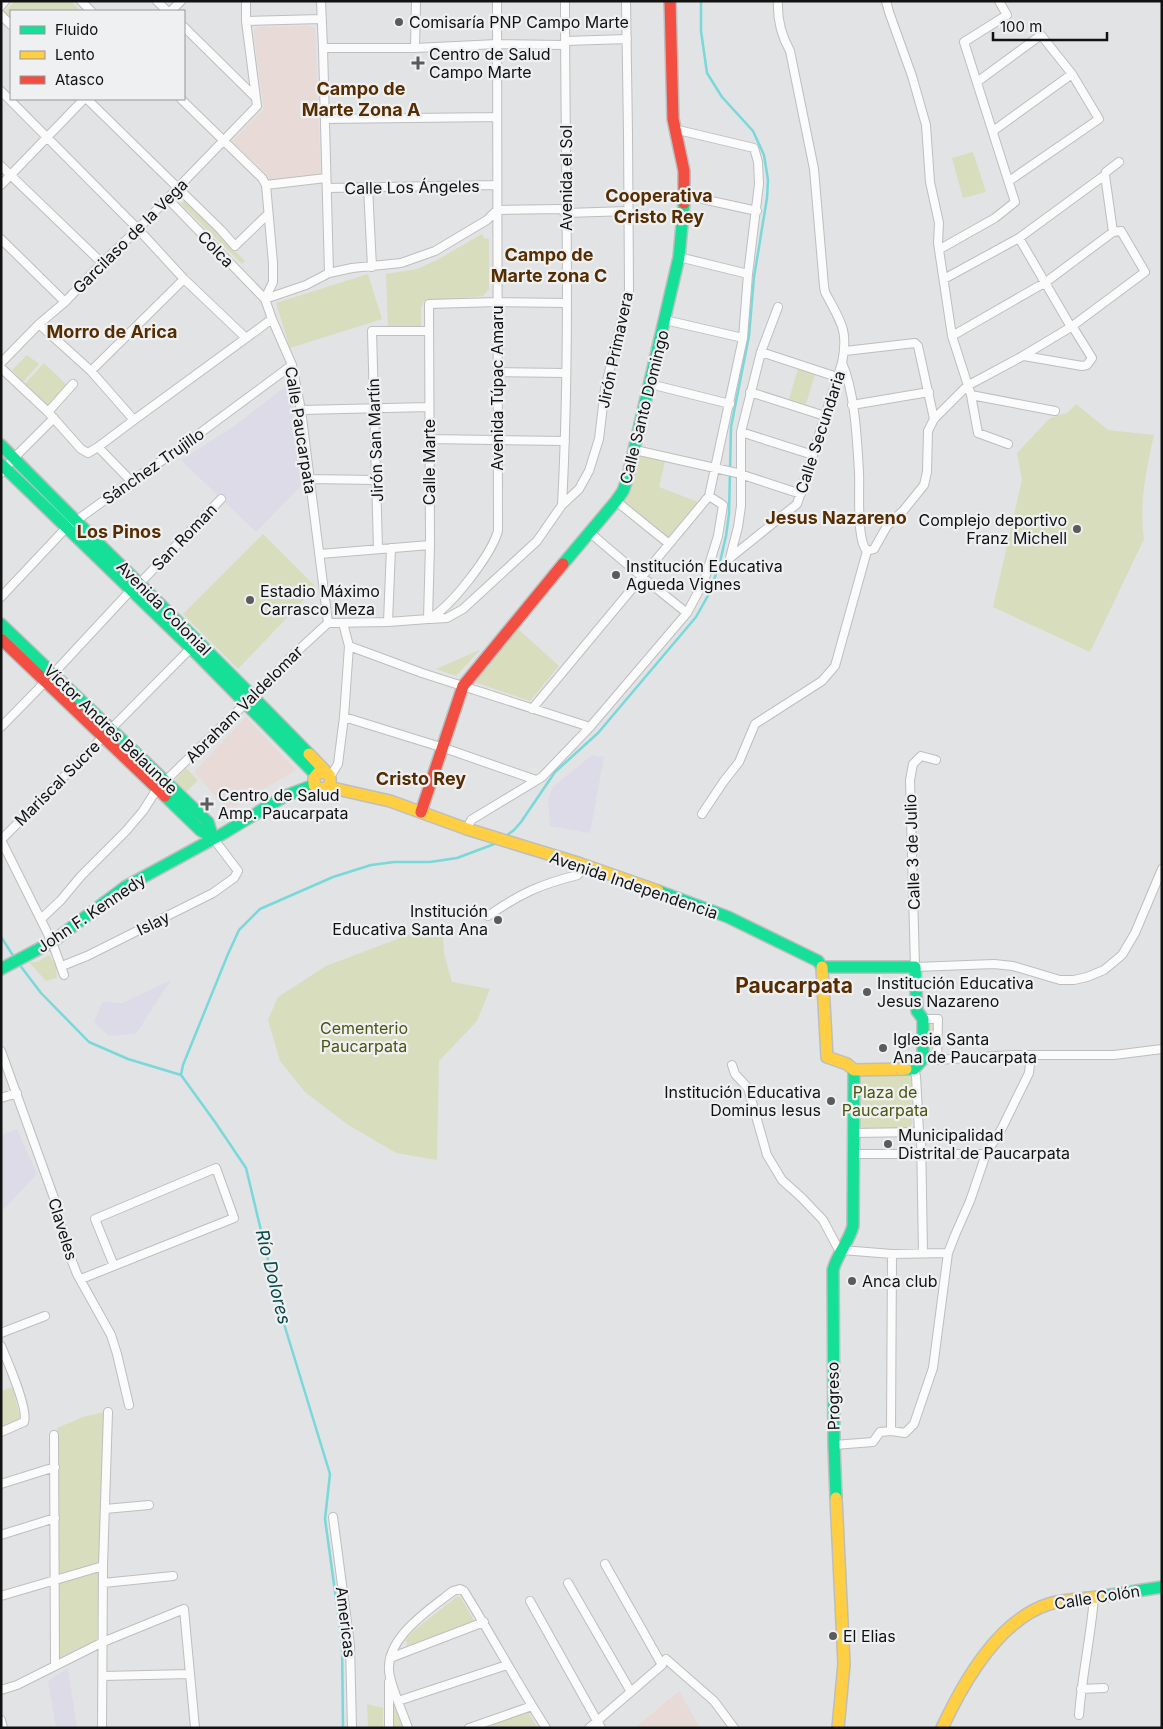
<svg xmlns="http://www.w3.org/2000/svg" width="1163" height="1729" viewBox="0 0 1163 1729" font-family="Inter,sans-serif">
  <rect width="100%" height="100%" fill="#e2e3e4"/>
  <path fill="#dedbe8" d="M290,383l11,103 -45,46 -75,-72 52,-33z
    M592,755l12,2 -14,76 -40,-7 -2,-27 5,-12z
    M171,980l-35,54 -27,2 -15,-14 8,-20 20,1z
    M17,1129l20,45 -34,36 -2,-5v-70z
    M68,1668l9,60h-21l-8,-47z"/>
  <path fill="#e8dad7" d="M312,26l3,3 6,149 -49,5 -5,-8 -35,-34 32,-32 -11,-78 4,-4z
    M246,717l50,53 -68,40 -34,-38z
    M679,1691l21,37h-65z"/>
  <path fill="#d8ddbd" d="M15,1h56l10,10h-70v8l-7,-7z
    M973,152l13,40 -23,6 -11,-40z
    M185,200l60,61 -3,3 -61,-60z
    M482,234l2,4 5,1v50l-6,7 -59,5 -3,7v19l-33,1 -2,-54 31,-5 20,-9z
    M368,274l14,45 -92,29 -14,-45z
    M27,355l12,9 -16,18 -11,-12z
    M44,363l27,26 -18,21 -28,-26z
    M798,369l17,5 -9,30 -17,-5z
    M1076,404l32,26 46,5c-8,35 -15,69 -10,104l-54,113 -97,-45 29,-127 -5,-27 33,-35 17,-5z
    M640,454l25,7 -6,26 39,15 -31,37 -45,-37 12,-19z
    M263,534l53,53 -78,82 -55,-55z
    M517,628l42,38 -29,35 -56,-19z
    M479,650h1l-24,26 -20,-7z
    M186,768l12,12 -13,13 -11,-12z
    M442,922l2,32 8,28 38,7 -13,32 -38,40 -2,99 -41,-7 -49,-29 -42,-32 -25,-31 -12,-41 10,-23 48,-31z
    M49,955l7,11 1,12 -11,3 -17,-19h8z
    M928,1024h7l-1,28h-7z
    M911,1073l1,51 -3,4 -46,1 -4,-5v-44l4,-6z
    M13,1387l7,32 -19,8v-36z
    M104,1412l-7,228 -40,19v-231l26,-11z
    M458,1596l3,2 14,24 -69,24 1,-3 -2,-3 8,-9z
    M367,1704l16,4v20h-15z
    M396,1708l7,20h-9l-1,-19z
    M528,1712l10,16h-45l-1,-3z"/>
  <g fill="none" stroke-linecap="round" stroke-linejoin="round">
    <path stroke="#78d8da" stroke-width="2.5" d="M506,836l8,-6 7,-8 34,-50 43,-39 98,-116 14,-25 10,-30 6,-26 3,-22 2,-87 18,-91 5,-59 13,-79 1,-18 -4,-25 -11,-24 -31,-34 -15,-24 -6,-42v-30
      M1,937l13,20
      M19,964l22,29 48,49 39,17 53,16 34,47 31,46 35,146 49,160 -5,45 17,123 1,86
      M181,1075l2,-10 45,-111 11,-24 21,-21 73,-32 38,-12 23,-3h36l27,-4 40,-15"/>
    <g stroke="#bdbebf" stroke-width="10">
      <path id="street" d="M81,1l10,10
        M157,1l10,10
        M321,1l2,47 6,225
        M886,1l3,11 23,64 14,49 4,57 9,41 -1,20 14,93 19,59 7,38 30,11
        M1,6l4,-5
        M171,11l10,-10
        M1,15l10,10
        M246,21l75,-2
        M184,27l71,70
        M565,41l62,-2
        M323,48h92l82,-4 68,1
        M415,48l1,-47
        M977,82l64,-47 31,39 27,45 -90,62
        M1,91l137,138 46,50 62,59
        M87,99l134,131 14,16 33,-32
        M181,99l81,79 4,7 7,78v19l-8,17 7,20 20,46 9,45 27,213
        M325,119l172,-2
        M993,131l79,-57
        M1,166l101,97
        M1105,175l8,57
        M1,185l83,-86
        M266,185l60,-7
        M368,187l4,80
        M327,188l170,-3
        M684,195l73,16
        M168,199l97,100 41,-14 23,-12 23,-5 49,-5 34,-12 52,-31 10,-10 63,-1 6,4 63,-2
        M1019,238l52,89 3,2 18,29 -5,7 -5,1 -58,-10
        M1,239l64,63
        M940,249l55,-31 20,-16 -51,-160 43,-27 -8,-14
        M679,257l69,17
        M944,279l75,-41 86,-63 1,-3 13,-10
        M665,320l78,18
        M39,324l52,47 43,49
        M845,351l70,-8 3,3 16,73
        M761,352l76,25
        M1,363l38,-39 26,-22 37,-39 36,-34 119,-123 -11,-85v-20
        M842,363c13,29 15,77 17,109 1,17 -3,68 8,79
        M1,368l47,44 33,37 7,4 10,-6 36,-27 138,-101
        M91,371l93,-92
        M497,372l69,1
        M650,384l80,20
        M750,392l75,24
        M971,395l84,16
        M852,405l77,-13
        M301,410l128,-3
        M48,412l25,-28
        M741,432l72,23
        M429,439l136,2
        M98,447l33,34
        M635,450l102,23 64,21
        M1,473l13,-15 40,-40
        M310,479l66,1
        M616,501l52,42
        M562,505c9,-168 3,-336 3,-504
        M589,532l52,44 46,37
        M378,549l-6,-218h57
        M867,551l7,-2 13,-23 16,-15 21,-26 3,-13 1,-41 6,-12 33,-33 54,-29 50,-30 74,-55 -24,-41 -8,1 -67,50 -94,54
        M320,554l110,-9
        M730,558l67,-54 45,-141c7,-34 -2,-42 -17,-71l-1,-6 -10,-117 -24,-118c-9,-16 -13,-31 -12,-50
        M730,558l8,-31 3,-21v-74l20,-80 17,-45
        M1,597l65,-69 65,-47 38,-25 123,-91
        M428,619l2,-74 -1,-241 68,-2 70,1
        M430,619l17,-1 16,-9 74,-68 25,-36 17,-16 10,-18 10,-32 6,-50 24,-99 -1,-156 -2,-133
        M388,622l3,-74
        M328,623l60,-1 40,-3c22,-10 63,-64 70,-88l-1,-530
        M349,646l73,27 168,54
        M532,709l177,-213 34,-158 5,-64 11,-90 -1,-22 -4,-14 -80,-19
        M344,717l100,31 92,32
        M1,727l52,-53 78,-84 8,-6 82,-85
        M936,760l-15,-4 -8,8 -3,16 5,187 79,-3 19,2 47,14h14l13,-3 17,-7 18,-15 13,-22 27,-64
        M330,777l8,-13 6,-47 5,-71 -6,-23
        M702,814l22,-33 15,-19 16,-38 67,-43 13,-15 32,-115
        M467,829l4,-9 71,-43 48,-50 97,-114 17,-32 14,-45 5,-31 -14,-9
        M1,840l192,-194
        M1,840l51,102 12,33
        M488,916c31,-22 53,-32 90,-41l3,-11
        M41,919l20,-19 20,-24 45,-45 17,-20 14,-22 96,-93 39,-40 36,-33
        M62,966l25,-10 126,-63 21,-15 4,-7 -25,-33
        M923,1019h15l-1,41
        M1,1051l53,147 14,53 9,23 34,61 6,19 12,51
        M923,1059l14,1 75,-5h102l48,-6
        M732,1065l3,9 13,14 19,67 15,25 20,18 21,22 17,32
        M914,1069l2,7 3,56 2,3 2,118
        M1,1098l16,-5
        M854,1133l65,-1
        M854,1154h132
        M842,1250l50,4 56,-1
        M81,1279l153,-61 -18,-50 -121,51 19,47
        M1,1333l44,-17
        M1,1346c6,14 28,64 23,76l-23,10
        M891,1431l1,-177
        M54,1435l1,230
        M834,1445l39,-3 7,-10 11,-1 14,2 9,-9 3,-9 16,-47 15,-115 7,-18 15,-34 16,-47 16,-26 27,-55 2,-18
        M1,1484l54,-17
        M105,1509l44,-4
        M333,1517l17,128 2,83
        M1,1535l54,-17
        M103,1583l70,-7
        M568,1583l63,109
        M1,1596l102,-30
        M530,1601l71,127
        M390,1658l94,-36
        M666,1659l48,42 20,27
        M103,1676l87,-2
        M389,1682v46
        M1081,1689l23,-1
        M1,1690l16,-5 86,-43 81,-33 11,119
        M398,1701l109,-36
        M1079,1715c3,-40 12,-79 15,-118
        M1,1720l2,8
        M102,1728l1,-162 5,-154
        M408,1728c-6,-17 -14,-34 -18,-51 -9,-37 39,-67 63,-86l7,-2 4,2c28,45 53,92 82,137
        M469,1728l63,-22
        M589,1728l73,-63 -57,-101"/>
    </g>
    <g stroke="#bdbebf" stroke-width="14">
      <path id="fast" d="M1,445c101,104 207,204 308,309
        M1,464l190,184 125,127
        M563,564l53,-63 7,-10 4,-11 52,-223 5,-54
        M1,624l207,198 5,16
        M165,796l35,34 13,8
        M658,891l70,26 90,44 4,6h93l2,44 6,8v40l-9,10h-8
        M1,969l51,-27 73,-55 99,-54 61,-37 29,-11
        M836,1498l-2,-53 -1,-175c4,-16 16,-28 20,-44l1,-156
        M1098,1597l64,-10"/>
    </g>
    <g stroke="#bdbebf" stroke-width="14">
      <path id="slow" d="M309,754l20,21c2,5 2,8 -1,12l-8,2 -6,-4v-7l4,-5 8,-1
        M328,787l62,14 77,28 114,35 77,27
        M822,967l5,90 20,7 7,6 52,-1
        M836,1498l8,166 -6,64
        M942,1728c21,-45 56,-108 107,-124 15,-5 33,-5 49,-7"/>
    </g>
    <g stroke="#bdbebf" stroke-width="14">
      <path id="jam" d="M670,1l3,118 11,52v32
        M1,639l164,157
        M421,812l42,-126 100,-122"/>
    </g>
    <use href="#street" stroke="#fbfbfb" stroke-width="8"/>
    <use href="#fast" stroke="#16e098" stroke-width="11"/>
    <use href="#slow" stroke="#ffcf43" stroke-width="11"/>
    <use href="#jam" stroke="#f24e42" stroke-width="11"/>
  </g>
  <g fill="#5b5b5c" stroke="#eff0f2" stroke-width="2">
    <circle cx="399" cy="22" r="5"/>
    <path d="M415.5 55.5h5v5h5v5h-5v5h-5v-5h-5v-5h5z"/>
    <circle cx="1077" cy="529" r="5"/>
    <circle cx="616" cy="575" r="5"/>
    <circle cx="250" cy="600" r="5"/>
    <path d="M204.5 796.5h5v5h5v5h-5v5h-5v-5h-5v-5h5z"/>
    <circle cx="498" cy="920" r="5"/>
    <circle cx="867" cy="992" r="5"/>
    <circle cx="883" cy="1048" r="5"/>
    <circle cx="831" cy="1101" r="5"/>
    <circle cx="888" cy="1144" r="5"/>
    <circle cx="852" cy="1281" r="5"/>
    <circle cx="833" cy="1636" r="5"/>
  </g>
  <g text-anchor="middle" stroke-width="4.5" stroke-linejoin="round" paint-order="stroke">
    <g font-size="16" fill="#121213" stroke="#eff0f2" text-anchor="start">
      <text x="409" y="28">Comisaría PNP Campo Marte</text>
      <text x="429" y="60">Centro de Salud<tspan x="429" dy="18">Campo Marte</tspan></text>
      <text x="1067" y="526" text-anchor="end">Complejo deportivo<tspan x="1067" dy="18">Franz Michell</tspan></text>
      <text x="626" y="572">Institución Educativa<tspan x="626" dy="18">Agueda Vignes</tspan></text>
      <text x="260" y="597">Estadio Máximo<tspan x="260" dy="18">Carrasco Meza</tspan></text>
      <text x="218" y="801">Centro de Salud<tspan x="218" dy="18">Amp. Paucarpata</tspan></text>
      <text x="488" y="917" text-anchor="end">Institución<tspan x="488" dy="18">Educativa Santa Ana</tspan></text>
      <text x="877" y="989">Institución Educativa<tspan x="877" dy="18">Jesus Nazareno</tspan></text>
      <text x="893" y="1045">Iglesia Santa<tspan x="893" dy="18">Ana de Paucarpata</tspan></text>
      <text x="821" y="1098" text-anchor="end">Institución Educativa<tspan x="821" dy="18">Dominus Iesus</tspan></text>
      <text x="898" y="1141">Municipalidad<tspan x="898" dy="18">Distrital de Paucarpata</tspan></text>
      <text x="862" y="1287">Anca club</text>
      <text x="843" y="1642">El Elias</text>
    </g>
    <g font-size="16" fill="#121213" stroke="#eff0f2">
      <text transform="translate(566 178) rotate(-90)" y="6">Avenida el Sol</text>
      <text transform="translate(412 187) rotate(-1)" y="6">Calle Los Ángeles</text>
      <text transform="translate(130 236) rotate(-45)" y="6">Garcilaso de la Vega</text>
      <text transform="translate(216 249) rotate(46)" y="6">Colca</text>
      <text transform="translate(615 350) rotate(-78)" y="6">Jirón Primavera</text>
      <text transform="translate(497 388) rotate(-90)" y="6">Avenida Túpac Amaru</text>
      <text transform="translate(644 407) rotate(-76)" y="6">Calle Santo Domingo</text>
      <text transform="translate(301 430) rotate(81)" y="6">Calle Paucarpata</text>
      <text transform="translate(820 432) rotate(-72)" y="6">Calle Secundaria</text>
      <text transform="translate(375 440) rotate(-92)" y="6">Jirón San Martín</text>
      <text transform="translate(429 462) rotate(-90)" y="6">Calle Marte</text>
      <text transform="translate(153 466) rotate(-35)" y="6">Sánchez Trujillo</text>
      <text transform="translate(184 537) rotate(-46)" y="6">San Roman</text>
      <text transform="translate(164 608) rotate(45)" y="6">Avenida Colonial</text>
      <text transform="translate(244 704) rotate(-45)" y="6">Abraham Valdelomar</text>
      <text transform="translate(111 729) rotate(44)" y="6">Víctor Andres Belaunde</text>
      <text transform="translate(57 783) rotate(-45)" y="6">Mariscal Sucre</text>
      <text transform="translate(912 852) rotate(-92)" y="6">Calle 3 de Julio</text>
      <text transform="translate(634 885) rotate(19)" y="6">Avenida Independencia</text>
      <text transform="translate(91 913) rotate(-34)" y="6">John F. Kennedy</text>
      <text transform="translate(153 923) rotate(-26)" y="6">Islay</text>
      <text transform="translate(63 1229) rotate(73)" y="6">Claveles</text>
      <text transform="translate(833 1396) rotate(-91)" y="6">Progreso</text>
      <text transform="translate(1097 1597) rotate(-9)" y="6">Calle Colón</text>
      <text transform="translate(346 1622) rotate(83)" y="6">Americas</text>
    </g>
    <g font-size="16" fill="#4e530e" stroke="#eff0f2">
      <text x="364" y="1034">Cementerio<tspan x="364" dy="18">Paucarpata</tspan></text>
      <text x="885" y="1098">Plaza de<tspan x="885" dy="18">Paucarpata</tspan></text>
    </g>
    <g font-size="18" font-weight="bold" fill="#562c01" stroke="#eff0f2">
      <text x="361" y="95">Campo de<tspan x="361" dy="21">Marte Zona A</tspan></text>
      <text x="659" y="202">Cooperativa<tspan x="659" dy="21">Cristo Rey</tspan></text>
      <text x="549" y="261">Campo de<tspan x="549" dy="21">Marte zona C</tspan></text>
      <text x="112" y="338">Morro de Arica</text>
      <text x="836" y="524">Jesus Nazareno</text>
      <text x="119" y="538">Los Pinos</text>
      <text x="421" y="785">Cristo Rey</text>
    </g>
    <g font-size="18" font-style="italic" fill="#094748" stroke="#eff0f2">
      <text transform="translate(273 1277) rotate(76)" y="6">Río Dolores</text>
    </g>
    <g font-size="21" font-weight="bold" fill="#562c01" stroke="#eff0f2">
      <text x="794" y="993">Paucarpata</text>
    </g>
  </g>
  <rect width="1163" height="1729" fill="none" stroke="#121213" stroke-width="5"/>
  <rect x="10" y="10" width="175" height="90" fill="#eff0f2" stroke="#979799"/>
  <rect x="20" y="26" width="25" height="8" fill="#16e098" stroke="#979799"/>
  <text x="55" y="35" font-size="15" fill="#121213">Fluido</text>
  <rect x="20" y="51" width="25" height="8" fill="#ffcf43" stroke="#979799"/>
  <text x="55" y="60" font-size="15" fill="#121213">Lento</text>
  <rect x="20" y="76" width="25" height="8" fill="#f24e42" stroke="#979799"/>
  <text x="55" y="85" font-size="15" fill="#121213">Atasco</text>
  <path d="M993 32v8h114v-8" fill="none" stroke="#121213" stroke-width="2.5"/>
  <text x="1000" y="32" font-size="15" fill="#121213" stroke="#eff0f2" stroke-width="4" paint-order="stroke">100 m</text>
</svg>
